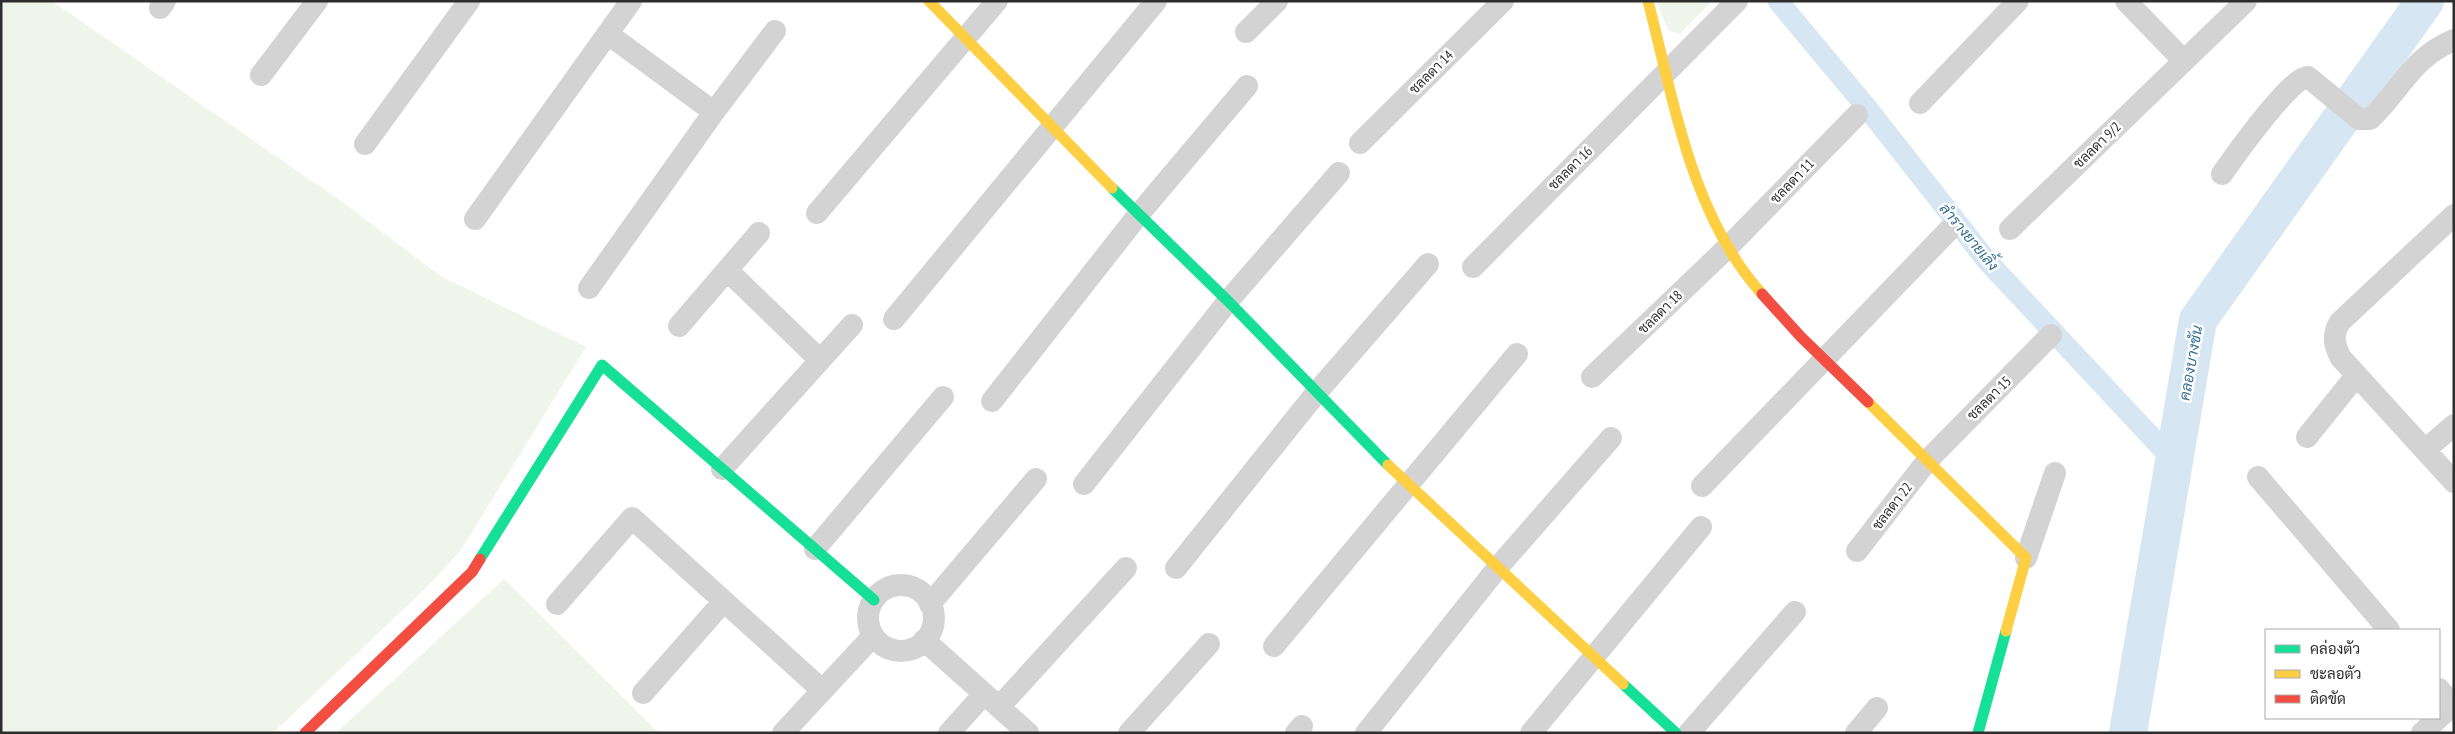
<svg xmlns="http://www.w3.org/2000/svg" width="2455" height="734" viewBox="0 0 2455 734" font-family="'PT Sans Narrow',Sarabun,sans-serif">
  <rect width="100%" height="100%" fill="#fff"/>
  <path fill="#f0f5eb" d="M1,1h51l293,203 97,73 144,70 -125,203 -32,35 -156,148h-272z
    M1656,1h56l-32,33 -12,-4z
    M504,579l155,154h-323z"/>
  <g fill="none" stroke-linecap="round" stroke-linejoin="round">
    <path stroke="#d6e7f3" stroke-width="21" d="M1778,1l90,108 120,153 186,199"/>
    <path stroke="#d6e7f3" stroke-width="38" d="M2128,733l70,-413 227,-319"/>
    <path stroke="#d3d3d3" stroke-width="22" d="M2126,1l58,60
      M160,8l5,-7
      M1246,32l31,-31
      M608,34l106,78
      M261,75l56,-74
      M1920,103l98,-102
      M1360,143l143,-142
      M365,144l104,-143
      M2222,174c11,-16 70,-99 86,-97l51,42h11c31,-29 41,-61 84,-79
      M817,213l180,-212
      M2454,215l-114,107c-8,13 -6,23 1,36l113,124
      M475,219l156,-218
      M2010,229l236,-228
      M1473,267l264,-266
      M727,270l93,90
      M589,288l125,-176 61,-81
      M894,319l262,-318
      M679,326l80,-93
      M1592,377l135,-129 130,-133
      M992,401l147,-187 108,-128
      M2307,437l49,-61
      M2425,450l29,-25
      M722,469l130,-144
      M2258,477l131,153
      M1084,484l144,-183 111,-128
      M1702,486l247,-256
      M815,549l128,-152
      M1857,551l70,-90 124,-126
      M2026,558l29,-85
      M1176,568l141,-176 111,-128
      M868 618a33 33 0 1 1 66 0a33 33 0 1 1-66 0Z
      M557,604l75,-86 190,172
      M930,604l106,-125
      M924,640l104,93
      M1274,646l243,-292
      M2439,689l15,18
      M643,693l81,-92
      M999,707l127,-139
      M783,733l90,-97
      M949,733l35,-39
      M1129,733l80,-89
      M1296,733l6,-7
      M1366,733l133,-167 112,-128
      M1531,733l170,-206
      M1689,733l106,-121
      M1856,733l21,-25
      M2422,733l31,-28"/>
    <path stroke="#16e098" stroke-width="11" d="M1112,188l116,113 160,164
      M480,559l122,-194 272,235
      M1623,684l53,49
      M1978,733l28,-102"/>
    <path stroke="#ffcf43" stroke-width="11" d="M929,1l183,187
      M1648,1c26,100 43,214 114,293
      M1868,402l158,156 -20,73
      M1388,465l235,219"/>
    <path stroke="#f24e42" stroke-width="11" d="M1762,294l39,43 67,65
      M305,733l167,-161 8,-13"/>
  </g>
  <g text-anchor="middle" stroke-width="5" stroke-linejoin="round" paint-order="stroke">
    <g font-size="14" fill="#2e2e2e" stroke="#fff">
      <text transform="translate(1431 72) rotate(-45)" y="5">ชลลดา 14</text>
      <text transform="translate(2097 145) rotate(-44)" y="5">ชลลดา 9/2</text>
      <text transform="translate(1570 168) rotate(-45)" y="5">ชลลดา 16</text>
      <text transform="translate(1792 181) rotate(-46)" y="5">ชลลดา 11</text>
      <text transform="translate(1660 312) rotate(-44)" y="5">ชลลดา 18</text>
      <text transform="translate(1989 398) rotate(-45)" y="5">ชลลดา 15</text>
      <text transform="translate(1892 506) rotate(-52)" y="5">ชลลดา 22</text>
    </g>
    <g font-size="15" font-style="italic" fill="#366f95" stroke="#fff">
      <text transform="translate(1969 237) rotate(50)" y="5">ลำรางยายเลิ้ง</text>
      <text transform="translate(2191 363) rotate(-80)" y="5">คลองบางชัน</text>
    </g>
  </g>
  <rect width="2455" height="734" fill="none" stroke="#2e2e2e" stroke-width="5"/>
  <rect x="2265" y="629" width="175" height="90" fill="#ffffff" stroke="#ababab"/>
  <rect x="2275" y="645" width="25" height="8" fill="#16e098" stroke="#ababab"/>
  <text x="2310" y="654" font-size="15" fill="#2e2e2e">คล่องตัว</text>
  <rect x="2275" y="670" width="25" height="8" fill="#ffcf43" stroke="#ababab"/>
  <text x="2310" y="679" font-size="15" fill="#2e2e2e">ชะลอตัว</text>
  <rect x="2275" y="695" width="25" height="8" fill="#f24e42" stroke="#ababab"/>
  <text x="2310" y="704" font-size="15" fill="#2e2e2e">ติดขัด</text>
</svg>
